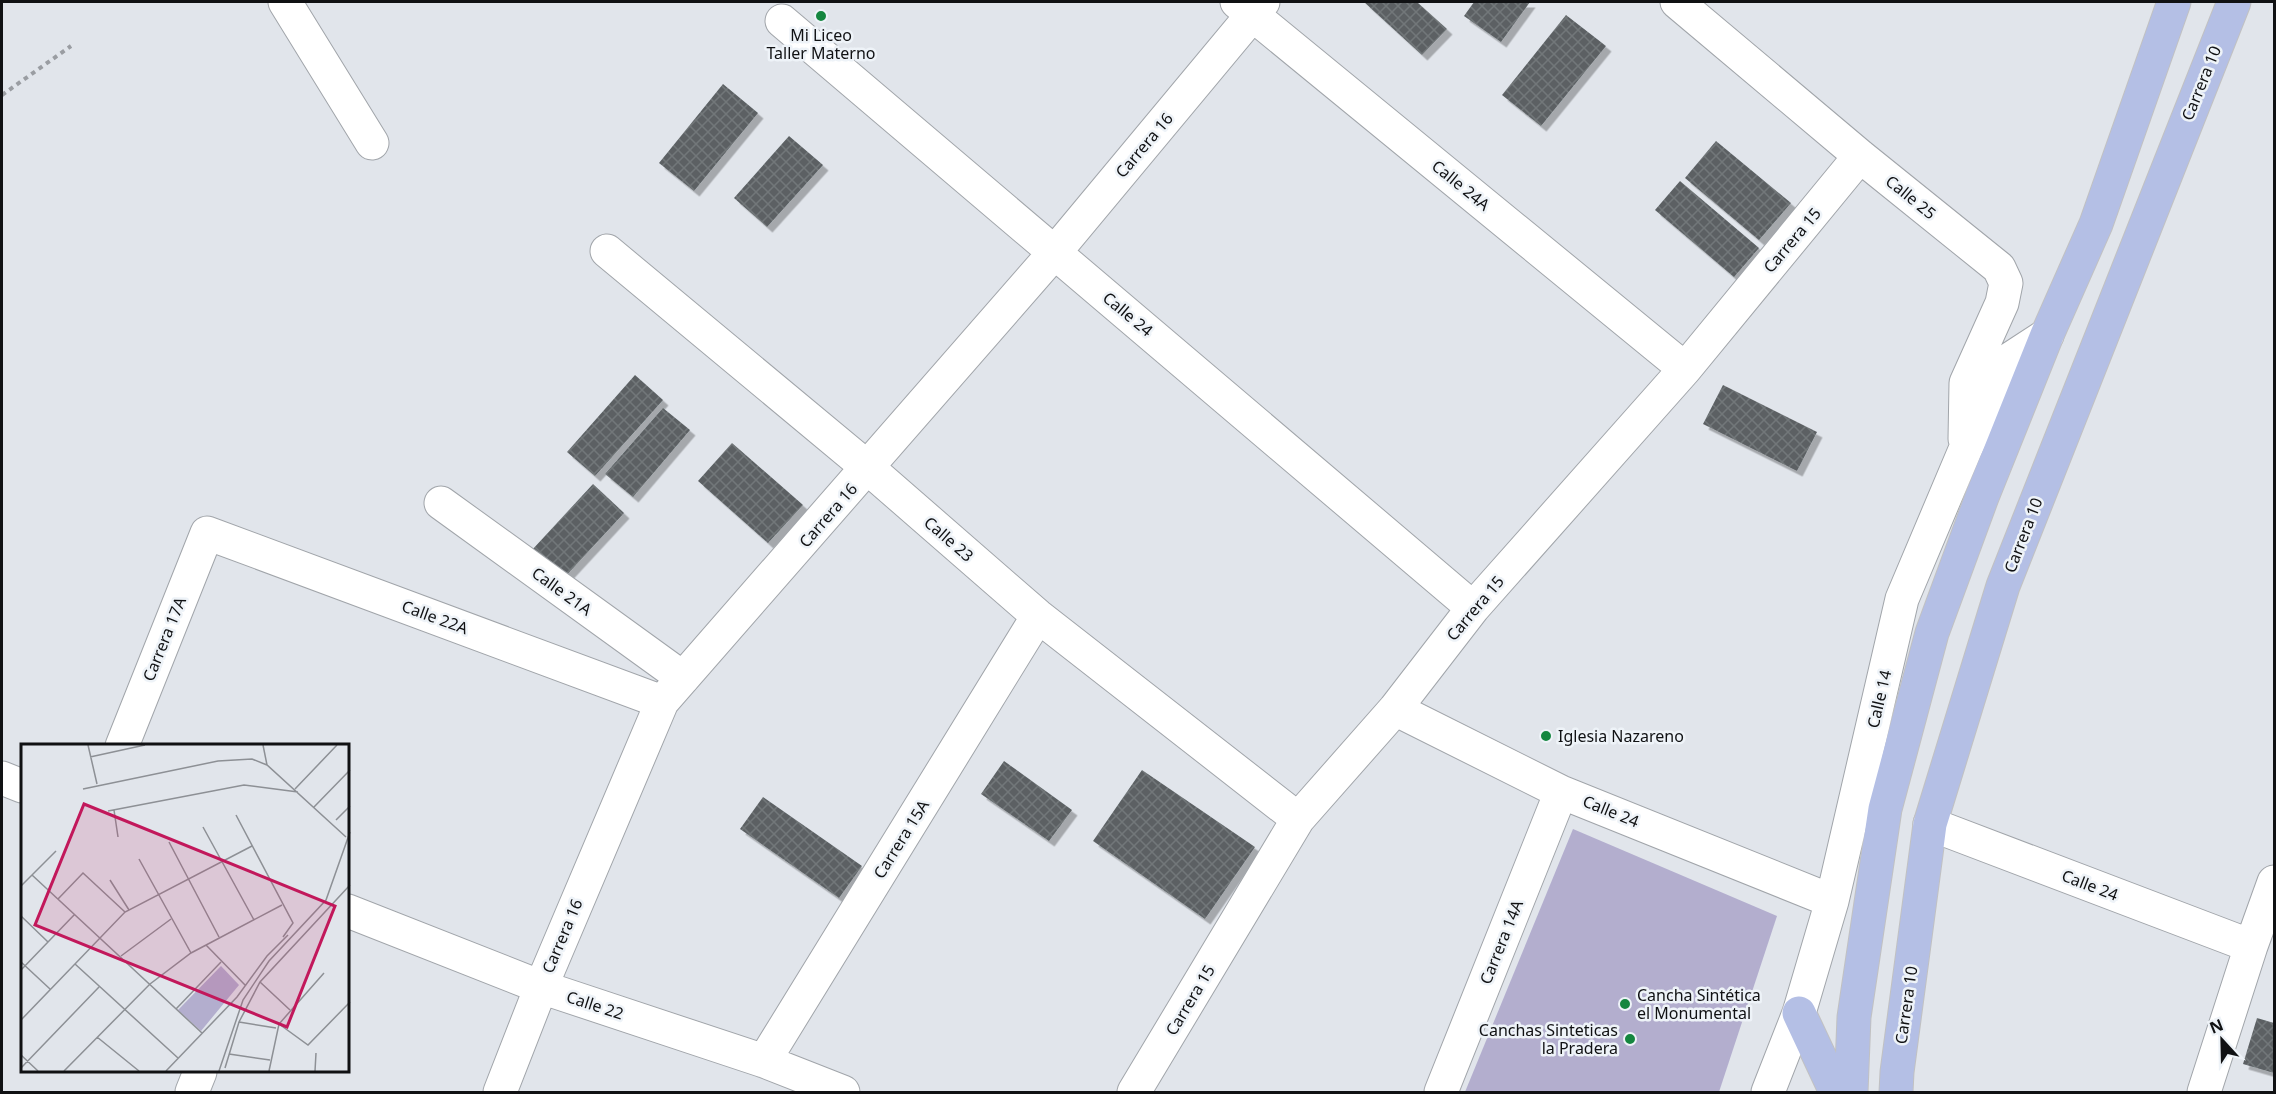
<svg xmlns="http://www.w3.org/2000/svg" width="2276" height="1094" viewBox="0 0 2276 1094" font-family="'Noto Sans',sans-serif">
  <defs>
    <pattern id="building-cross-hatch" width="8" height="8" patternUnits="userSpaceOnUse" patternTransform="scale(1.5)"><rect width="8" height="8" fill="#5b6164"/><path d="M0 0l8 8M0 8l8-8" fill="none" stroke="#727779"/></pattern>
    <filter id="shadow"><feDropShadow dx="5.5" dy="5.5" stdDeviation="0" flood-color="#0004"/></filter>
  </defs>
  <rect width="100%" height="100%" fill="#e1e5eb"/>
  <path fill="#b3aece" d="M1573,829l204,87 -58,176h-254z"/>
  <path fill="url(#building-cross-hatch)" filter="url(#shadow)" d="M1364,2h53l30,27 -25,26z
    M1474,2h56l-29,40 -37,-26z
    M1566,15l40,31 -65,80 -39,-31z
    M723,84l35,29 -64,78 -35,-28z
    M789,136l34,29 -56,62 -33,-29z
    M1716,141l75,62 -32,37 -74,-62z
    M1680,181l79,67 -25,29 -79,-67z
    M635,375l28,25 -68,76 -28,-24z
    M1723,385l94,47 -20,39 -94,-47z
    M663,408l27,22 -57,67 -28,-23z
    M732,443l71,62 -35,38 -70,-62z
    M593,484l31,29 -61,66 -31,-29z
    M1004,761l68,49 -23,31 -68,-47z
    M1142,770l113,77 -50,72 -112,-78z
    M763,797l99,69 -23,32 -99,-69z
    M2257,1018l17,5v50l-31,-9z"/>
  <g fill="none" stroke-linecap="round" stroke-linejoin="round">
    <g stroke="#a1a5aa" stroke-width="35">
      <path id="minor" d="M285,2l87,141
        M1237,2l448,367
        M1677,2l183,154 139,112 7,15 -4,20 -36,80 -1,56
        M782,21l691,587
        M607,251l261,217 170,148 260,203
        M441,503l242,175
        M1395,709l166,83 271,109
        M122,746l85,-213 455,169
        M2,778l20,8
        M1930,824l321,122
        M348,911l193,76 223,74 79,31
        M764,1061l274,-445
        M192,1092l8,-20
        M500,1092l41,-105 121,-285 393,-450 208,-250
        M1134,1092l164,-273 97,-110 78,-101 212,-239 175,-213
        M1441,1092l120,-300
        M1768,1092l31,-79 33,-112 70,-302 63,-149 42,-89 40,-26
        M2204,1092l47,-146 23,-64"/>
    </g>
    <g stroke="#c1c1c2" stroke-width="35">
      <path id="major" d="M1799,1013l37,79
        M1851,1092l3,-75 31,-208 47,-176 50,-136 65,-162 49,-111 78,-222
        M1896,1092l1,-20 33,-248 73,-238 231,-584"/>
    </g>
    <path stroke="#9a9da2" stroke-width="4" stroke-dasharray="4.5 4.5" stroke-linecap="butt" d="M2,95l69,-49"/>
    <use href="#minor" stroke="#fff" stroke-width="33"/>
    <use href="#major" stroke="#b4bfe5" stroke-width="33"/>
  </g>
  <g fill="#14863f" stroke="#eef3f8" stroke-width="2">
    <circle cx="821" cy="16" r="6"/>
    <circle cx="1546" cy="736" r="6"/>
    <circle cx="1625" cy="1004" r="6"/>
    <circle cx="1630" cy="1039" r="6"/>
  </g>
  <g text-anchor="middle" stroke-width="5" stroke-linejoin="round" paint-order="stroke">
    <g font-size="16" fill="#101113" stroke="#eef3f8" text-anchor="start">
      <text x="821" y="41" text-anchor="middle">Mi Liceo<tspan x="821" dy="18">Taller Materno</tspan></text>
      <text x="1558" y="742">Iglesia Nazareno</text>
      <text x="1637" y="1001">Cancha Sintética<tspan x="1637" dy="18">el Monumental</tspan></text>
      <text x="1618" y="1036" text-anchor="end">Canchas Sinteticas<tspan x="1618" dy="18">la Pradera</tspan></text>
    </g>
    <g font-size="16" fill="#101113" stroke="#eef3f8">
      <text transform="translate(2201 83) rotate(-68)" y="6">Carrera 10</text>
      <text transform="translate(1144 145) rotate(-50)" y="6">Carrera 16</text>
      <text transform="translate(1461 185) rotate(39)" y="6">Calle 24A</text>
      <text transform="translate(1911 197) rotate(39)" y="6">Calle 25</text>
      <text transform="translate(1792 240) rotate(-50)" y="6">Carrera 15</text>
      <text transform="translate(1128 314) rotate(40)" y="6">Calle 24</text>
      <text transform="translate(828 515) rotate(-49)" y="6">Carrera 16</text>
      <text transform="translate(2023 535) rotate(-69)" y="6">Carrera 10</text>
      <text transform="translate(949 539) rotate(41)" y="6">Calle 23</text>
      <text transform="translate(562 591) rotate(36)" y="6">Calle 21A</text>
      <text transform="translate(1475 608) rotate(-50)" y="6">Carrera 15</text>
      <text transform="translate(435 617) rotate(20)" y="6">Calle 22A</text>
      <text transform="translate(164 639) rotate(-68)" y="6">Carrera 17A</text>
      <text transform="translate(1879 699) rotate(-77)" y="6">Calle 14</text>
      <text transform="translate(1611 811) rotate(22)" y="6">Calle 24</text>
      <text transform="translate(901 839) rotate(-58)" y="6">Carrera 15A</text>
      <text transform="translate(2090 885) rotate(21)" y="6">Calle 24</text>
      <text transform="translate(562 936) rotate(-67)" y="6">Carrera 16</text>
      <text transform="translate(1501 942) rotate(-68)" y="6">Carrera 14A</text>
      <text transform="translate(1190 1000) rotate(-59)" y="6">Carrera 15</text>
      <text transform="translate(595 1005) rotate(18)" y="6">Calle 22</text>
      <text transform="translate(1906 1005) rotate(-82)" y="6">Carrera 10</text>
    </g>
  </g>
  <g transform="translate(21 744)">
    <rect width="328" height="328" fill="#e1e5eb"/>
    <path d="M200,222l18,19 -38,46 -23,-21z" fill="#b3aece"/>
    <path fill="none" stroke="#8d9095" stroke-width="1.5" d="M67,1l9,39M242,1l4,20M69,13l55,-12M62,45l135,-28 34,-2 15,6 79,72M274,45l42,-44M293,63l36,-37M93,66l4,27M87,67l136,-26 54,7M215,71l57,108 -10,14M315,76l14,-14M182,83l51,93M148,98l50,95M118,115l52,94M11,131l170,158M89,136l19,30M0,142l35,-35M37,155l25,-26 42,39M0,172l27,26M185,201l40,41M100,212l50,-37M0,218l29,27M54,220l103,94M0,226l54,-56M239,238l30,28M155,265l45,-47M0,276l104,-108 127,-66M218,278l37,6M258,280l29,21 42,-43M76,293l42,34M208,310l41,6M0,311l17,16M0,324l78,-81M204,324l14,-46 21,-40 90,-97M43,327l86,-87 41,-31 91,-48M145,327l71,-74 30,-41 21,-21M198,327l24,-71 26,-39 57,-61 24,-68M248,327l10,-47 45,-51M294,327l1,-18"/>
    <path fill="#c2185b" fill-opacity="0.15" stroke="#c2185b" stroke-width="3" d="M63,60l251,102 -48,121 -252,-102z"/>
    <rect width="328" height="328" fill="none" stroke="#101113" stroke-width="3"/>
  </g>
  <rect width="2276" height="1094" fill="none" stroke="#101113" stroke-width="6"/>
  <g transform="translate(2222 1040) rotate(338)" stroke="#eef3f8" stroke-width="4.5" paint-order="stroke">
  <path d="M0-4.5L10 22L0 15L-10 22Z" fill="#101113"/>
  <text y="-9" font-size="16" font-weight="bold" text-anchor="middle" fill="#101113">N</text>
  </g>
</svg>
